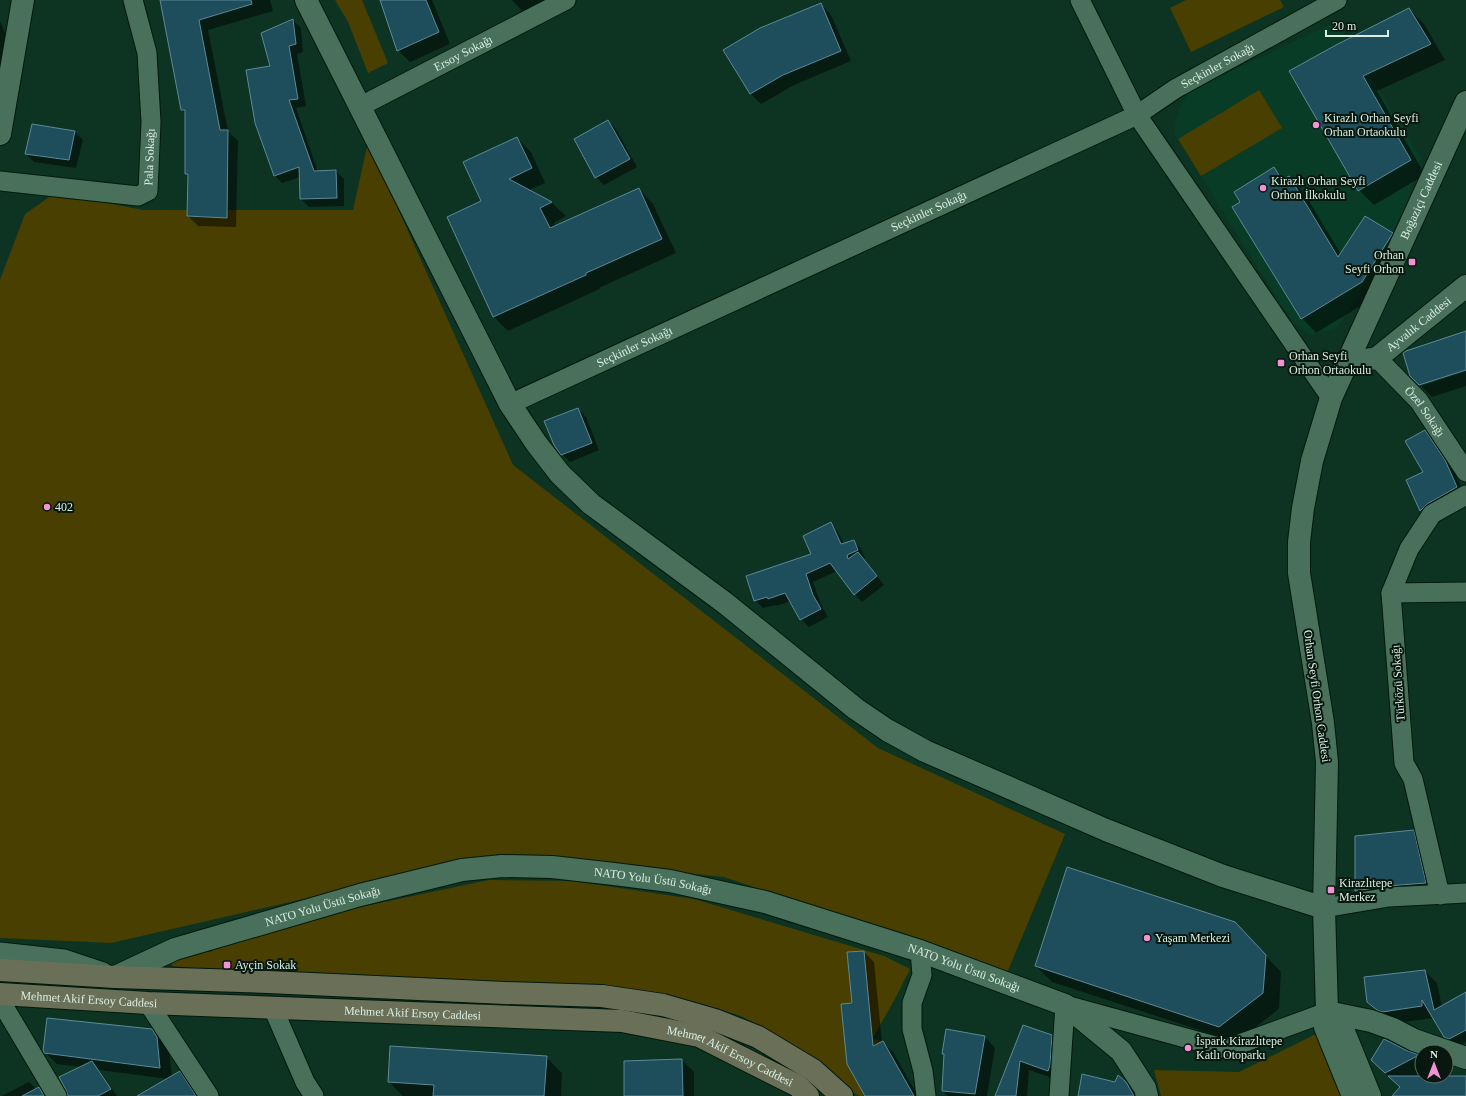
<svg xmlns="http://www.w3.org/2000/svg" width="1466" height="1096" viewBox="0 0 1466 1096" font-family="Georgia,serif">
  <rect width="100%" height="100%" fill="#0d3422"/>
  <path fill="#093c26" d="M1336,22l85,135 -17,57 -13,27 -53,86 -28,8 -19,-15 -116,-185v-11l6,-18 6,-12 25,-14z"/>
  <path fill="#493f01" d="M335,0h27l26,63 -20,10 -20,-51z
    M1186,0h94l4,7 -93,45 -21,-44z
    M1259,90l23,38 -81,48 -23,-37z
    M368,142l145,323 365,283 187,86 -58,139 -283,-96 -224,-23 -389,89 -111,-5v-658l25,-66 30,-21 88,17h210z
    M489,880l83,1 122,18 190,57 26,13 -15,30 -23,40 11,2 -37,20 19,35h-6l-8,-5 -89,-64 -21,-11 -50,-15 -76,-15 -72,-1 -349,-17 -22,-2 -2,-6 27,-8h14l4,-5 126,-36z
    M1318,1033l25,63h-182l-7,-26 85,2z"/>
  <path fill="#0007" d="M161,0h109l3,11 -65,19 20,101 10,10 -2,86 -38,-1 -10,-10 1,-39 -3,-3v-60l-4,-4z
    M389,0h43l18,44 -40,18 -12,-12z
    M512,0h43l-28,16z
    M821,4l10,11 20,46 -57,24 -33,19 -10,-10 -26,-44z
    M1409,9l15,15 21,36 -68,31 48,84 -51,30 -15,-15 -68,-119z
    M293,20l8,8 2,24 -6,2 9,52 -10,2 22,64 18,-1 8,8v27l-35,1 -8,-8v-22l-19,6 -8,-8 -3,-108z
    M0,21l20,47 -20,45z
    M608,121l8,8 21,38 -33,18 -8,-8z
    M75,132l8,8 -7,28 -42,-6 -8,-8z
    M517,138l14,14 14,31 -16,7 22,12 15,14 -12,7 2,4 83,-38 14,15 23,49 -77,35 1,1 -92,42 -14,-14 -46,-99 35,-16z
    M1274,169l11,10 4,-2 14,14 38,63 51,-21 14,15 -29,48 -61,37 -14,-15 -61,-115z
    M1466,371v15l-34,11 -11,-11z
    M578,409l8,8 13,33 -29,12 -8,-8z
    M1425,431l8,8 20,30 12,26 -37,23 -7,-7 -14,-30 18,-8z
    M831,524l7,8 6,12 9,-3 8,8 4,9 -1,1 20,26 -22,17 -7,-8 -18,-23 -24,11 8,22 7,13 -19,10 -8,-8 -10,-18 -15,5 -1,-1 -12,3 -8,-8 58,-45z
    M1413,831l12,12 12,52 -69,8 -12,-12v-54z
    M1235,923l46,49 -2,37 -43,33 -184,-60 -16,-16z
    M864,952l10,10 8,80 11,10 25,44h-52l-13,-92z
    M1425,971l12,12 5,24 24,-14v49l-8,4 -5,-1 -8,-8 -11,-19 -39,5 -15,-10 -12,-12z
    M1024,1026l27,10 10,10 -3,34 -29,-10 -2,26h-31z
    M152,1030l12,13 5,7 3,27 7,-5 8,8 11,16h-49l19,-17 -69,-9 18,26h-48l12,-29 -24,-3 -12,-12z
    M985,1037l10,11 -8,48h-39l-5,-5z
    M1412,1054l10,7v15h22l22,15v5h-67l2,-9 -20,-18z
    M546,1057l16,16 -1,23h-158l-14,-14z
    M682,1060l12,12v24h-69z
    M29,1082l8,8 2,-1 7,7h-44z
    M1125,1082l14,14h-60l37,-13z"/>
  <path fill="#1e4e5c" stroke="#5a8a99" d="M160,0h91l1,4 -53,16 21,110h8l-1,88 -40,-2 1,-42h-3v-64h-4z
    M380,0h46l13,32 -42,19z
    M821,3l20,48 -58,24 -33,19 -27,-44 37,-22z
    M1409,8l22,36 -68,32 48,84 -53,31 -69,-120 47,-26z
    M293,19l3,25 -7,2 9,53 -9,1 25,71 22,-1 1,28 -37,1 -1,-32 -25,9 -19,-53 -9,-53 24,-4 -9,-33z
    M608,120l22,39 -35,19 -21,-39z
    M32,124l43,7 -6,29 -44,-6z
    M517,137l15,31 -23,11 43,23 -12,6 10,20 89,-40 23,51 -76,34v2l-93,42 -46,-100 34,-16 -18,-39z
    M1274,167l8,13 7,-4 49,81 27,-41 28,17 -31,49 -61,37 -69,-112 8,-5 -6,-10z
    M1466,331v39l-47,15 -9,-9 -7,-23 3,-2z
    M578,408l14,35 -31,12 -7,-10 -10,-24z
    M1425,430l20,30 12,27 -30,17 -7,7 -14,-31 17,-8 -18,-31z
    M831,522l10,22 13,-4 4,10 -11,5 1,4 10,-7 19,24 -23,19 -24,-32 -24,11 7,21 8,14 -21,11 -15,-27 -17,6 -1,-2 -13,4 -8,-25 65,-22 -8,-18z
    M1414,830l12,53 -39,3 -32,5v-55z
    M1067,867l168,55 31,33 -3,38 -44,34 -184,-61z
    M864,951l9,95 10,-5 31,55h-49l-18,-32 -6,-60 11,-1 -5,-51z
    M1425,970l9,40 32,-18v38l-17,9 -5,-2 -22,-37v6l-40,6 -5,-2 -10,-8 -3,-25z
    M47,1018l105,11 5,8 3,31 -116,-15 -1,-2z
    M1023,1025l29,10 -2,30 -2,6 -28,-10 -4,35h-21z
    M946,1029l39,7 -10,58 -33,-3 2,-37h-2z
    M1384,1039l24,12 11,4 -34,18 -14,-13z
    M390,1046l157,10 -3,40h-111l1,-11 -46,-3z
    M682,1059l1,37h-59v-35z
    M92,1061l19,28 -13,7h-30l-2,-6 -7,-13z
    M180,1071l16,25h-59z
    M1082,1074l33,8 3,-7 8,7 8,14h-56z
    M1388,1076h78v20h-74l8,-9z
    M39,1087l5,9h-22z"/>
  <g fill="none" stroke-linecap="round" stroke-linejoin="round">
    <g stroke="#001a0d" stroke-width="21">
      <g id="minor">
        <path d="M1080,0l57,115 194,283"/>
        <path id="s1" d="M361,106l205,-106"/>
        <path id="s2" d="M0,181l138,15 10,-5 3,-69 -4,-69 -14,-53"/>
        <path id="s3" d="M1377,358l42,43 47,71"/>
        <path id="s4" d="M510,404l627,-289 38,-26 162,-89"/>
        <path d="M1391,593l75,-1"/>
        <path d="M1440,895l-27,-116 -9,-16 -13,-170 18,-44 23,-35 34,-19"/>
        <path d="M1324,908l65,-11 77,-4"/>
        <path d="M920,951l2,24 -10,28v26l11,42 3,25"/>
        <path d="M0,952l64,7 39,13"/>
        <path d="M0,1000l57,96"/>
        <path d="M148,1003l61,93"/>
        <path d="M273,1008l32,74 9,14"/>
        <path d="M1059,1096l6,-91 161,44 101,-37"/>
      </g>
    </g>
    <g stroke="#001a0d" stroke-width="24">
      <g id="tertiary">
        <path d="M306,0l204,404 26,39 24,31 31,30 134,99 131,106 31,21 38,21 181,79 117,46 101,32"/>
        <path d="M0,134l23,-134"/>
        <path id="s5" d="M1346,363l31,-5 89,-72"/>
        <path id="s6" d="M115,977l60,-28 185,-54 102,-25 40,-4 50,1 62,7 56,7 95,21 155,49 145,54 56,46 24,37 2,8"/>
        <path d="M1327,1012l44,9 22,8 21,11 52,18"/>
        <path d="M1327,1012l13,10 30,74"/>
        <path id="s7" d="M1353,1096l-28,-69 2,-15 -3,-104 3,-146 -4,-39 -24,-150v-31l4,-34 9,-47 19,-63 135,-296"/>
      </g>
    </g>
    <g stroke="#001a0d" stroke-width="24">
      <g id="secondary">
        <path d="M0,970l115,7 153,5 237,11 97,3 61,9 52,15 43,17 55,33 29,26"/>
        <path id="s8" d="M0,994l148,9 474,18 77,15 99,50 10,10"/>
      </g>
    </g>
    <use href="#minor" stroke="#49705a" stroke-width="19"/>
    <use href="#tertiary" stroke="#49705a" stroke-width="22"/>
    <use href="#secondary" stroke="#6a6f58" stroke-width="22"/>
  </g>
  <g fill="#f391d5" stroke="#081810" stroke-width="1.5">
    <circle cx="1316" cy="125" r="4"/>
    <circle cx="1263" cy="188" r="4"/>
    <rect x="1408" y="258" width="8" height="8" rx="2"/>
    <rect x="1277" y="359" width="8" height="8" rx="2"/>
    <circle cx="47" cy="507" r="4"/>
    <rect x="1327" y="886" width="8" height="8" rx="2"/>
    <circle cx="1147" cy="938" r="4"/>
    <rect x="223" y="961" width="8" height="8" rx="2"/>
    <circle cx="1188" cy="1048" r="4"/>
  </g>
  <g text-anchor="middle" stroke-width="4" stroke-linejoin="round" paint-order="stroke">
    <g font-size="12" fill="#d9eee1" stroke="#081810">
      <text dy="4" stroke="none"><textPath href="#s1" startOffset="115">Ersoy Sokağı</textPath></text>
      <text dy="4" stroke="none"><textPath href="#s4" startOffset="785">Seçkinler Sokağı</textPath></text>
      <text dy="4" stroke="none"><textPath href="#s2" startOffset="184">Pala Sokağı</textPath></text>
      <text dy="4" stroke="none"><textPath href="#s7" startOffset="927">Boğaziçi Caddesi</textPath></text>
      <text dy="4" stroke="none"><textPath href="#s4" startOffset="461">Seçkinler Sokağı</textPath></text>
      <text dy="4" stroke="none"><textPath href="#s5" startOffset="85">Ayvalık Caddesi</textPath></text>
      <text dy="4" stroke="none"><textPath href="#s4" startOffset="137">Seçkinler Sokağı</textPath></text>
      <text dy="4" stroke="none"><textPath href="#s3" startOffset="72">Özel Sokağı</textPath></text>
      <text transform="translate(1398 683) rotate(-94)" y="4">Türközü Sokağı</text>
      <text transform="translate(1317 696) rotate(82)" y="4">Orhan Seyfi Orhon Caddesi</text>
      <text dy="4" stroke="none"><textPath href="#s6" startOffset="556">NATO Yolu Üstü Sokağı</textPath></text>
      <text dy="4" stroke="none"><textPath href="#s6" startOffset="220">NATO Yolu Üstü Sokağı</textPath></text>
      <text dy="4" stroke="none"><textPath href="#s6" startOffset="880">NATO Yolu Üstü Sokağı</textPath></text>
      <text dy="4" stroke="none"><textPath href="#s8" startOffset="89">Mehmet Akif Ersoy Caddesi</textPath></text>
      <text dy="4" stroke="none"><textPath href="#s8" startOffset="413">Mehmet Akif Ersoy Caddesi</textPath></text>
      <text dy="4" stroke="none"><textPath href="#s8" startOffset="737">Mehmet Akif Ersoy Caddesi</textPath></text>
    </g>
    <g font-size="12" fill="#d9eee1" stroke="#081810" text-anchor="start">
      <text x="1324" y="122">Kirazlı Orhan Seyfi<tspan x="1324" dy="14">Orhan Ortaokulu</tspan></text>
      <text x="1271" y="185">Kirazlı Orhan Seyfi<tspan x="1271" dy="14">Orhon İlkokulu</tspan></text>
      <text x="1404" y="259" text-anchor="end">Orhan<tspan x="1404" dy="14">Seyfi Orhon</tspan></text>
      <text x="1289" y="360">Orhan Seyfi<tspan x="1289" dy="14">Orhon Ortaokulu</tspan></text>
      <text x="55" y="511">402</text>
      <text x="1339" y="887">Kirazlıtepe<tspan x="1339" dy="14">Merkez</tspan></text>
      <text x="1155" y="942">Yaşam Merkezi</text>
      <text x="235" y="969">Ayçin Sokak</text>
      <text x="1196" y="1045">İspark Kirazlıtepe<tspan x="1196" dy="14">Katlı Otoparkı</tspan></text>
    </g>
  </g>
  <g transform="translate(1434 1064)"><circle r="19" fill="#081810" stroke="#5c6e64"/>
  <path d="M0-3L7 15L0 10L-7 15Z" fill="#f391d5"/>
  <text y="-6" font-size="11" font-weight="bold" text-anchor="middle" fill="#d9eee1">N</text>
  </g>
  <path d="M1326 30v6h62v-6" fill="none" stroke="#d9eee1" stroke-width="2"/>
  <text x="1332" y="30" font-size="12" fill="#d9eee1" stroke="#081810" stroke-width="3" paint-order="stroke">20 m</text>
</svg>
